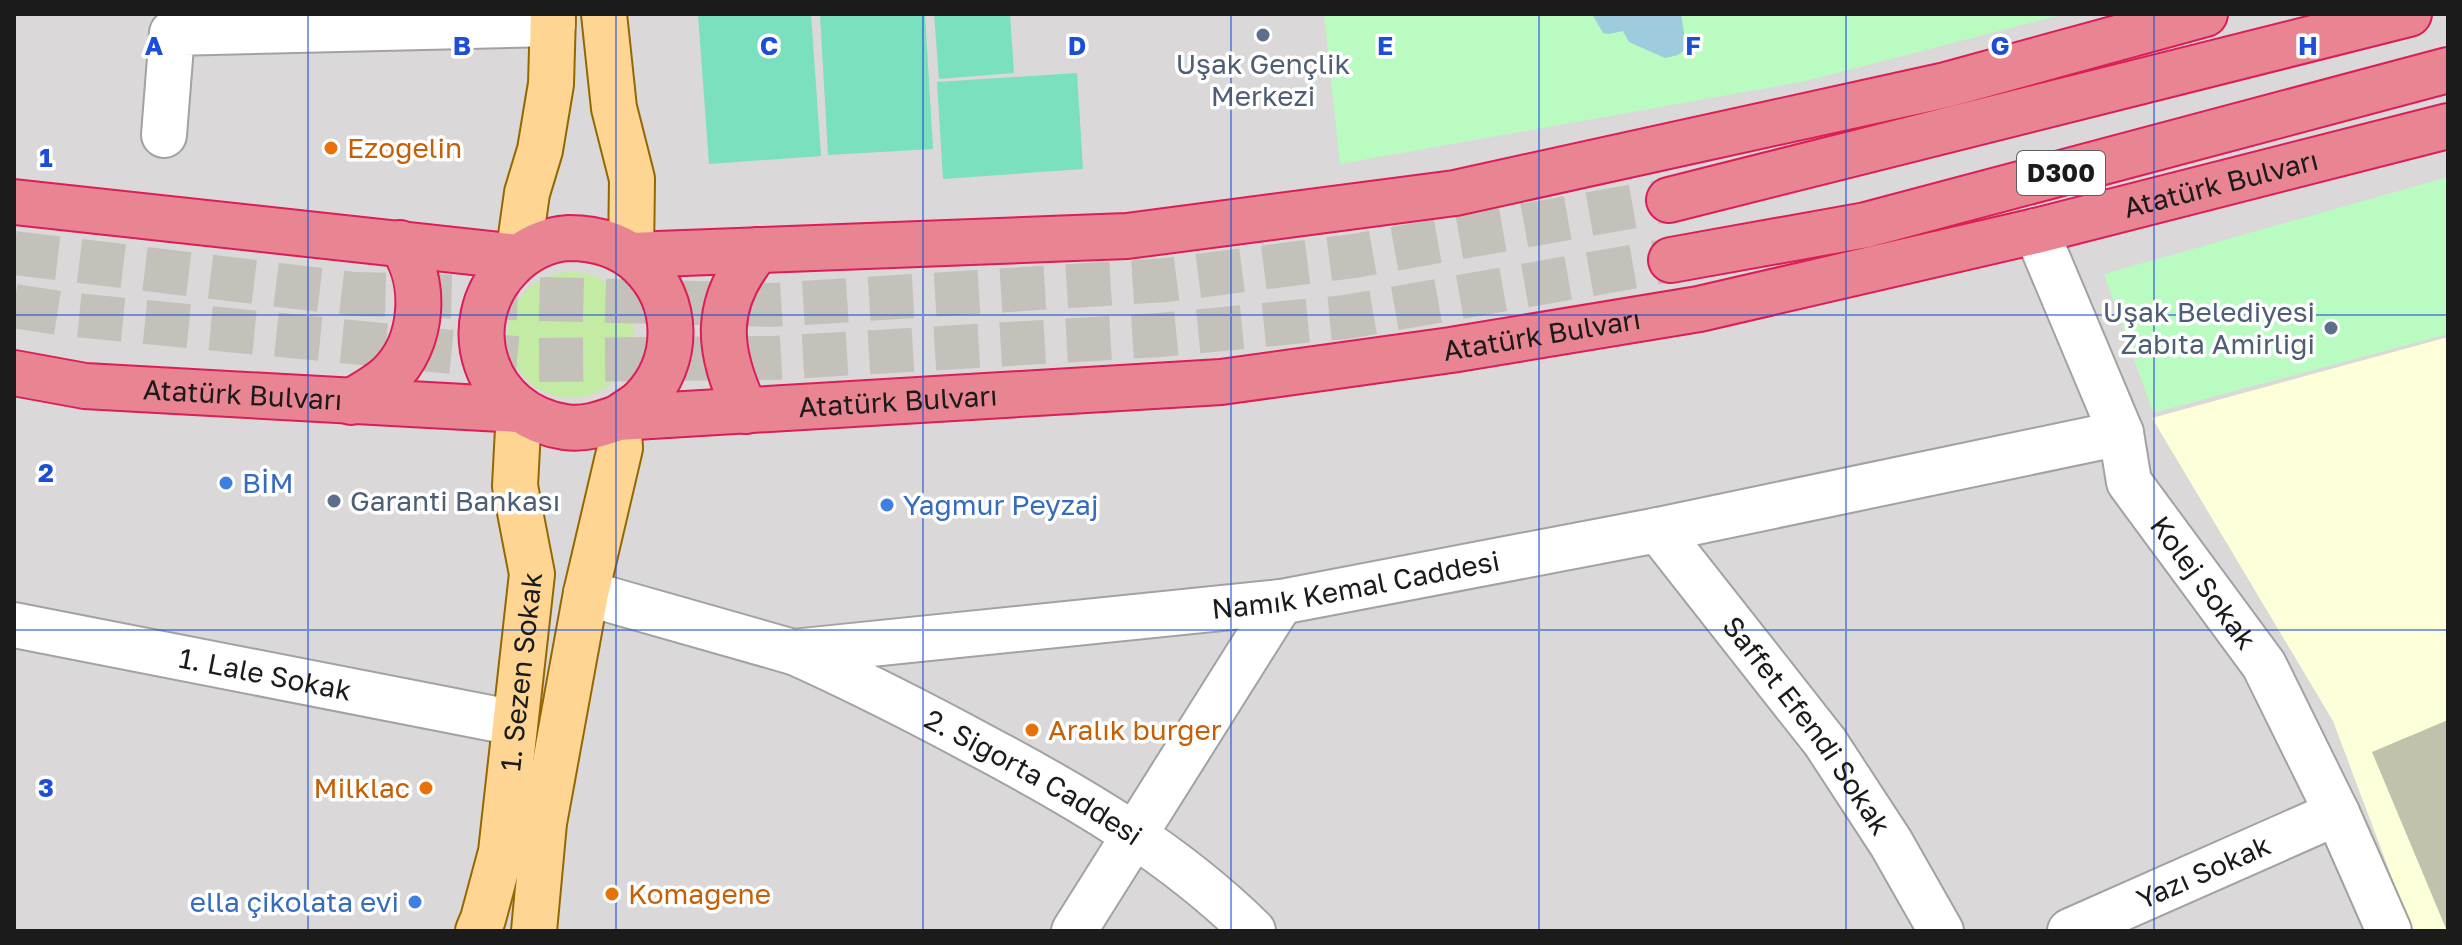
<svg xmlns="http://www.w3.org/2000/svg" width="2462" height="945" viewBox="0 0 2462 945" font-family="'Golos Text',sans-serif">
  <rect width="100%" height="100%" fill="#edeae0"/>
  <path fill="#dad8d8" d="M14,14h2434v917h-2434z"/>
  <path fill="#fdffd8" d="M2448,337v594h-36l-79,-210 -181,-303z"/>
  <path fill="#c1c2ac" d="M2448,720v211h-1l-75,-179z"/>
  <path fill="#c3eba3" d="M508 335a63 63 0 1 1 126 0a63 63 0 1 1-126 0Z"/>
  <path fill="#bafbc2" d="M1324,14h741l-259,67 -466,83z
    M2448,177v157l-295,79 -49,-139z"/>
  <path fill="#7ae0bd" d="M698,14h113l10,142 -112,8z
    M820,14h105l8,135 -105,6z
    M934,14h76l4,59 -75,6z
    M1077,73l6,96 -140,10 -6,-97z"/>
  <path fill="#9eccdd" d="M1592,14h89l3,19 8,11 -14,11 -13,3 -36,-16 -6,-11 -14,3 -6,-1z"/>
  <g fill="none" stroke-linecap="round" stroke-linejoin="round">
    <path stroke="#c3c1b9" stroke-width="44" stroke-dasharray="44 22" stroke-linecap="butt" d="M14,253l340,41 417,11 395,-25 188,-24 315,-56
      M14,306l51,8 470,46 239,-2 386,-23 186,-18 325,-57"/>
    <g stroke="#a2a2a2" stroke-width="48">
      <g id="minor">
        <path d="M164,135l8,-102 381,-9"/>
        <path id="s1" d="M2036,231l85,202 8,49 135,183 73,148 52,118"/>
        <path id="s2" d="M1658,530l167,212 66,101 50,88"/>
        <path id="s3" d="M586,593l207,59 488,-50 377,-72 463,-97"/>
        <path id="s4" d="M14,625l501,98"/>
        <path id="s5" d="M796,653c64,29 125,60 186,93 98,52 192,107 271,185"/>
        <path d="M1074,931l207,-329"/>
        <path id="s6" d="M2070,931l267,-118"/>
      </g>
    </g>
    <g stroke="#936800" stroke-width="48">
      <g id="major">
        <path d="M604,14l10,94 18,71 -1,76"/>
        <path d="M518,257l9,-64 13,-43 11,-66 2,-70"/>
        <path id="s7" d="M478,931l5,-12 18,-67 31,-278 -17,-88 4,-76"/>
        <path d="M534,931l10,-108 42,-230 34,-145 -2,-30"/>
      </g>
    </g>
    <g stroke="#dc1d56" stroke-width="48">
      <g id="highway">
        <path d="M1669,200l740,-186"/>
        <path d="M14,202l504,55"/>
        <path d="M631,255l496,-19 328,-43 491,-108 259,-71"/>
        <path d="M1671,260l195,-35 582,-155"/>
        <path id="s8" d="M14,373l71,13 434,24"/>
        <path d="M351,402c12,-8 26,-15 37,-25 36,-33 40,-96 12,-134"/>
        <path d="M746,411c-29,-60 -34,-107 12,-161"/>
        <path id="s9" d="M618,418c8,-6 18,-11 25,-18 37,-39 37,-98 -2,-136 -20,-19 -45,-26 -72,-26 -22,1 -44,12 -59,28 -56,57 -25,149 55,161 19,3 36,-3 53,-9l603,-36 230,-32 248,-41 337,-78 412,-105"/>
      </g>
    </g>
    <use href="#minor" stroke="#fff" stroke-width="44"/>
    <use href="#major" stroke="#ffd594" stroke-width="44"/>
    <use href="#highway" stroke="#e98492" stroke-width="44"/>
  </g>
  <path fill="none" stroke="#1d4ed8" stroke-width="2" stroke-opacity="0.55" d="M308,14v917M616,14v917M923,14v917M1231,14v917M1539,14v917M1846,14v917M2154,14v917M14,315h2434M14,630h2434"/>
  <g fill="#5c6f8a" stroke="#fff" stroke-width="3">
    <circle cx="1263" cy="35" r="8"/>
    <circle cx="2331" cy="328" r="8"/>
    <circle cx="334" cy="501" r="8"/>
  </g>
  <g fill="#e8710a" stroke="#fff" stroke-width="3">
    <circle cx="331" cy="148" r="8"/>
    <circle cx="1032" cy="730" r="8"/>
    <circle cx="426" cy="788" r="8"/>
    <circle cx="612" cy="894" r="8"/>
  </g>
  <g fill="#3f7fe0" stroke="#fff" stroke-width="3">
    <circle cx="226" cy="483" r="8"/>
    <circle cx="887" cy="505" r="8"/>
    <circle cx="415" cy="902" r="8"/>
  </g>
  <g text-anchor="middle" stroke-width="7" stroke-linejoin="round" paint-order="stroke">
    <rect fill="#fff" stroke="#5f5f5f" stroke-width="2" x="2017" y="151" width="88" height="44" rx="6"/>
    <g font-size="26" font-weight="bold" fill="#1b1b1b">
      <text x="2061" y="182">D300</text>
    </g>
    <g font-size="28" fill="#4e5e75" stroke="#fff">
      <text x="1263" y="74">Uşak Gençlik<tspan x="1263" dy="32">Merkezi</tspan></text>
      <text x="2315" y="322" text-anchor="end">Uşak Belediyesi<tspan x="2315" dy="32">Zabıta Amirliği</tspan></text>
      <text x="350" y="511" text-anchor="start">Garanti Bankası</text>
    </g>
    <g font-size="28" fill="#c56008" stroke="#fff" text-anchor="start">
      <text x="347" y="158">Ezogelin</text>
      <text x="1048" y="740">Aralık burger</text>
      <text x="410" y="798" text-anchor="end">Milklac</text>
      <text x="628" y="904">Komagene</text>
    </g>
    <g font-size="28" fill="#1b1b1b" stroke="#fff">
      <text dy="10" stroke="none"><textPath href="#s9" startOffset="2218">Atatürk Bulvarı</textPath></text>
      <text dy="10" stroke="none"><textPath href="#s9" startOffset="1522">Atatürk Bulvarı</textPath></text>
      <text dy="10" stroke="none"><textPath href="#s8" startOffset="230">Atatürk Bulvarı</textPath></text>
      <text dy="10" stroke="none"><textPath href="#s9" startOffset="874">Atatürk Bulvarı</textPath></text>
      <text dy="10" stroke="none"><textPath href="#s1" startOffset="394">Kolej Sokak</textPath></text>
      <text dy="10" stroke="none"><textPath href="#s3" startOffset="782">Namık Kemal Caddesi</textPath></text>
      <text dy="10" stroke="none"><textPath href="#s7" startOffset="264">1. Sezen Sokak</textPath></text>
      <text dy="10" stroke="none"><textPath href="#s4" startOffset="256">1. Lale Sokak</textPath></text>
      <text dy="10" stroke="none"><textPath href="#s2" startOffset="246">Saffet Efendi Sokak</textPath></text>
      <text dy="10" stroke="none"><textPath href="#s5" startOffset="268">2. Sigorta Caddesi</textPath></text>
      <text dy="10" stroke="none"><textPath href="#s6" startOffset="146">Yazı Sokak</textPath></text>
    </g>
    <g font-size="28" fill="#366cbe" stroke="#fff" text-anchor="start">
      <text x="242" y="493">BİM</text>
      <text x="903" y="515">Yağmur Peyzaj</text>
      <text x="399" y="912" text-anchor="end">ella çikolata evi</text>
    </g>
  </g>
  <g font-size="26" text-anchor="middle" font-weight="bold" fill="#1d4ed8" stroke="#fff" stroke-width="7" stroke-linejoin="round" paint-order="stroke">
    <text x="154" y="55">A</text>
    <text x="462" y="55">B</text>
    <text x="769" y="55">C</text>
    <text x="1077" y="55">D</text>
    <text x="1385" y="55">E</text>
    <text x="1693" y="55">F</text>
    <text x="2000" y="55">G</text>
    <text x="2308" y="55">H</text>
    <text x="46" y="167">1</text>
    <text x="46" y="482">2</text>
    <text x="46" y="797">3</text>
  </g>
  <rect width="2462" height="945" fill="none" stroke="#1b1b1b" stroke-width="32"/>
</svg>
